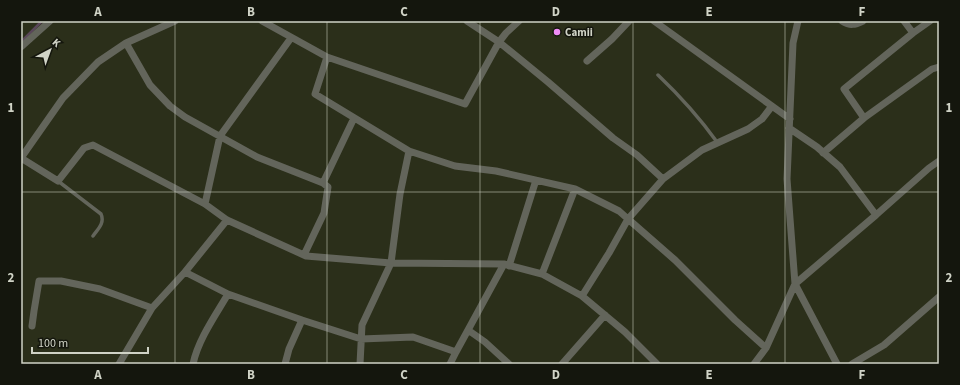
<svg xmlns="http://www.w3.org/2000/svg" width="960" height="385" viewBox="0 0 960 385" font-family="'Source Sans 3',sans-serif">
  <rect width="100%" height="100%" fill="#2b2f1a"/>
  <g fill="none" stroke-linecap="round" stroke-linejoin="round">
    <path stroke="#5a475a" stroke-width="2.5" d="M21,42l21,-21"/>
    <path stroke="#63655b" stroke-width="3.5" d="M658,75c22,21 41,42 59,67
      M58,181l43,33c4,9 -3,15 -8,22"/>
    <path stroke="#63655b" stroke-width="7" d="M262,21l65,36 138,47 34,-62 -32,-21
      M654,21l136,98
      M798,21l-5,22 -6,136 8,105 42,80
      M842,21c8,5 13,4 21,0
      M904,21l9,12
      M291,38l-71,98 -15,68 22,16 79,36 85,7 9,-69 9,-43 -94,-57 12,-37
      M126,43l24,42 20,21 15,11 72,40 66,26 31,-65
      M21,47l29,-26
      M587,61l25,-22 17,-18
      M864,118l-20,-29 69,-56 17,-12
      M409,151l46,15 41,5 79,18 44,22 9,8 35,-40 -26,-24 -24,-17 -65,-56 -49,-40 7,-9 13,-12
      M823,153l41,-35 68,-49 7,-2
      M21,158l37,23 26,-33 9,-3 112,59
      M21,158l42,-60 35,-36 28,-19 49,-22
      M663,179l39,-29 46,-21 14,-10 10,-13
      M876,215l53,-47 10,-7
      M304,255l20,-42 4,-26 -5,-4
      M504,264l38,10 40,22 43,36 32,32
      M509,266l27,-86
      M185,272l43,22
      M542,274l33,-85
      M582,296l27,-43 19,-34 47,41 60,60 31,28
      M302,320l59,19 52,-2 43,15 48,-88 -113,-1 -29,62 -2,39
      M32,326l2,-15 5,-30h22l39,8 52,19
      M468,330l17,12 24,22
      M119,364l33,-56 33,-36 42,-52
      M193,364c5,-24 22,-48 35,-70l74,26 -13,29 -4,15
      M450,364l6,-12
      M562,364l43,-49
      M754,364l12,-16 29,-64 81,-69 -36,-48 -23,-20 -28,-19
      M852,364l32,-19 55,-48"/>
  </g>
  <path fill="none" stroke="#d0d3c6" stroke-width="1" stroke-opacity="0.55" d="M175,21v343M327,21v343M480,21v343M633,21v343M785,21v343M21,192h918"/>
  <circle fill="#ef8bf7" stroke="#14160d" stroke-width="1.5" cx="557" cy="32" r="4"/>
  <g text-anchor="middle" stroke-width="3" stroke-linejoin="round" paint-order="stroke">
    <g font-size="11" font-weight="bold" fill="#d0d3c6" stroke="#14160d" text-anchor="start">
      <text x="565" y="36">Camii</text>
    </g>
  </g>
  <rect width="960" height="385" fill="none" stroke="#14160d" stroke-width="44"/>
  <g transform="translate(50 50) rotate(41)" stroke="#14160d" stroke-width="3" paint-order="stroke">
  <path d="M0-3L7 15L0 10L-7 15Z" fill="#d0d3c6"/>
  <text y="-6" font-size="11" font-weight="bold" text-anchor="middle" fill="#d0d3c6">K</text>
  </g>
  <path d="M32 347v6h116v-6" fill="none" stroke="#d0d3c6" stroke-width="2"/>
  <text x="38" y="347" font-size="12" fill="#d0d3c6" stroke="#14160d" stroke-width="3" paint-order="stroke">100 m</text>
  <rect x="22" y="22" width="916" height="341" fill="none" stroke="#d0d3c6" stroke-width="1.5"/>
  <g font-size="13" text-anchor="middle" font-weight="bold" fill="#d0d3c6">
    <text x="98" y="16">A</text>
    <text x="251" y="16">B</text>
    <text x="404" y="16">C</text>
    <text x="556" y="16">D</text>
    <text x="709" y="16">E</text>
    <text x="862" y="16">F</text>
    <text x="11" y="112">1</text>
    <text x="949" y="112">1</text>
    <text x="11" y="282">2</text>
    <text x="949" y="282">2</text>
    <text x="98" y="379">A</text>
    <text x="251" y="379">B</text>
    <text x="404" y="379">C</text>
    <text x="556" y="379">D</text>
    <text x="709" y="379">E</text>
    <text x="862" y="379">F</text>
  </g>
</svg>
